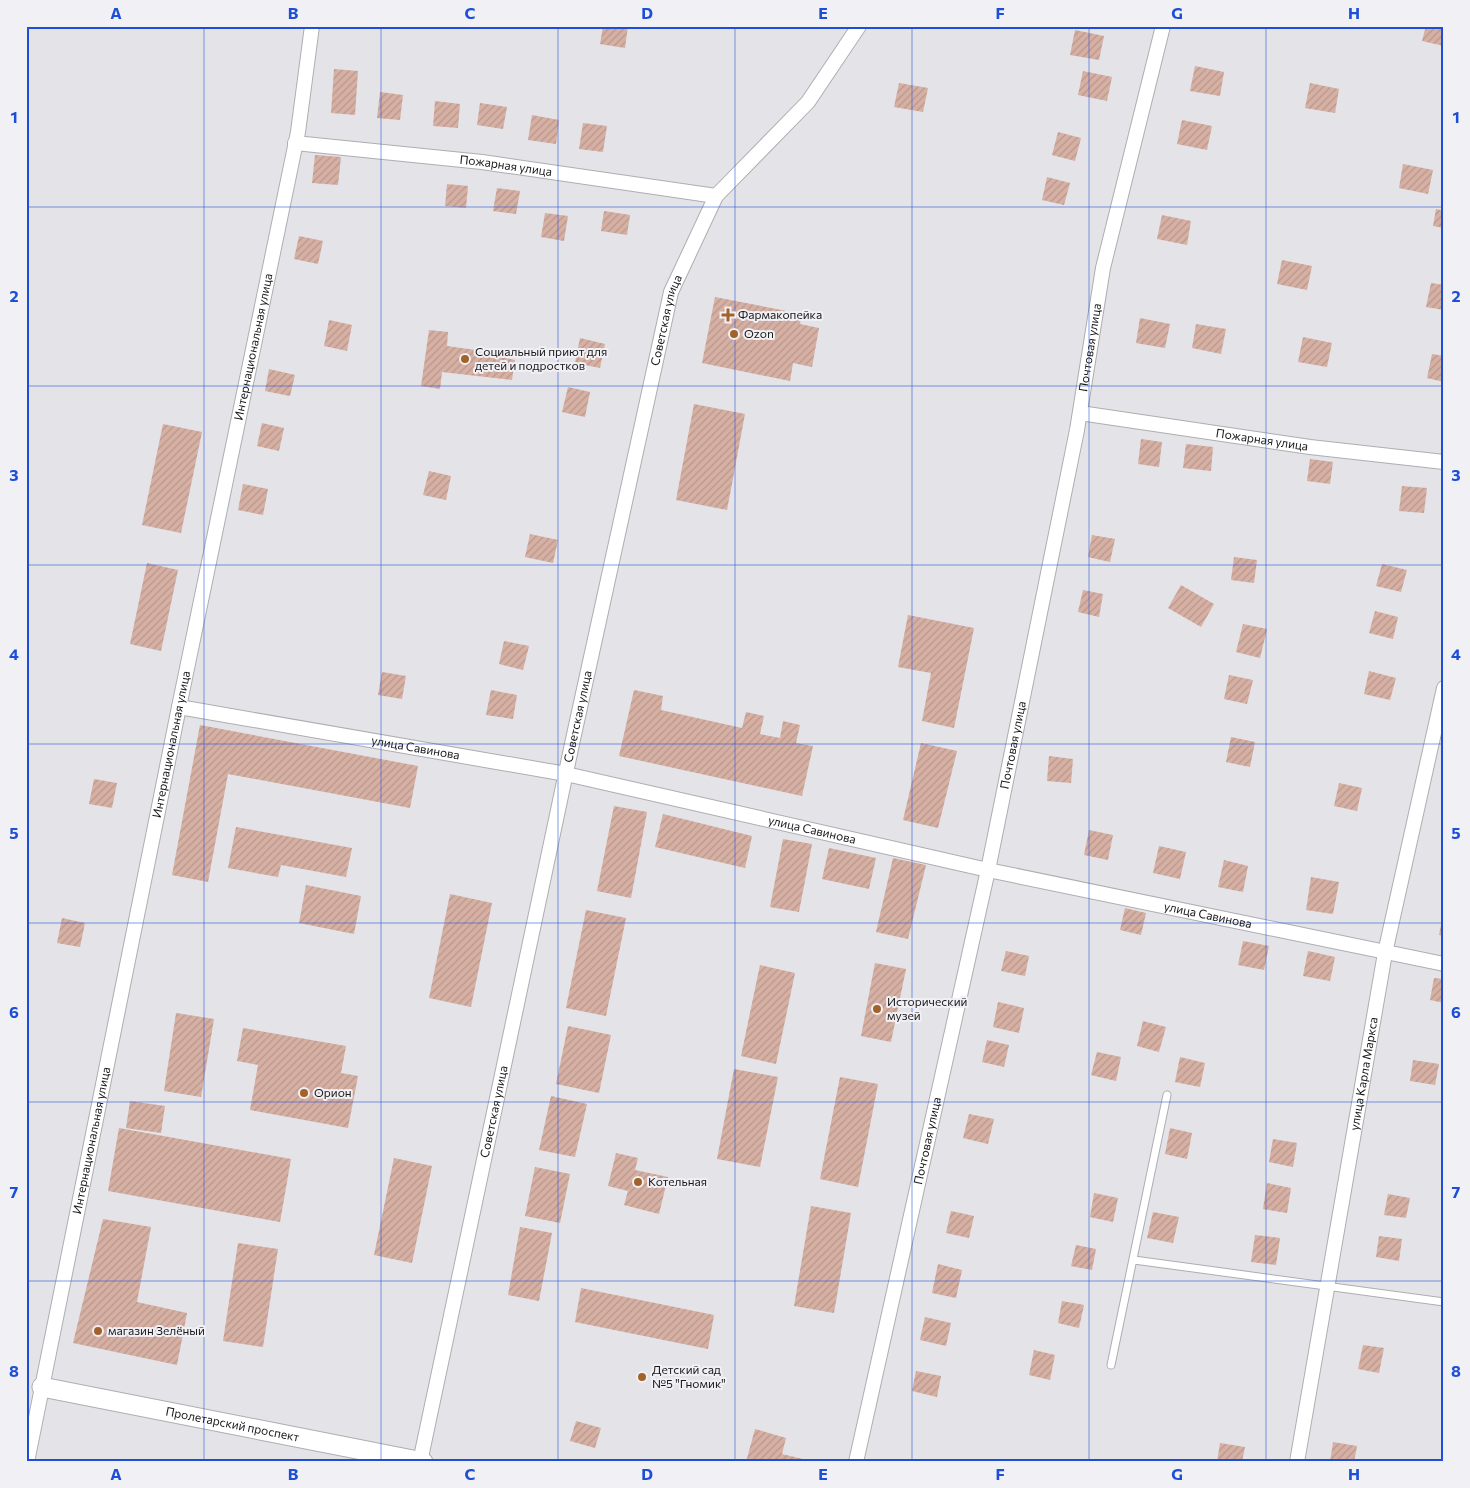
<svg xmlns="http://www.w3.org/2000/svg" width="1470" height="1488" viewBox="0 0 1470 1488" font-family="Commissioner,sans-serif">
  <defs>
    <pattern id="building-hatch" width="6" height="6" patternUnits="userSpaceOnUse" patternTransform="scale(1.25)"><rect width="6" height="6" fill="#d7b0a4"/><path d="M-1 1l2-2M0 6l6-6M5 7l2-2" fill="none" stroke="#b8978d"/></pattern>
  </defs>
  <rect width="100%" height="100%" fill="#e3e3e8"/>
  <path fill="url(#building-hatch)" d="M603,26h25l-3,22 -25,-4z
    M1426,26h18v20l-22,-5z
    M1075,30l29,6 -5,24 -29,-5z
    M1195,66l29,6 -4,24 -30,-5z
    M334,69l24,2 -3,44 -24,-2z
    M1083,71l29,6 -5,24 -29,-6z
    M899,83l29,5 -5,24 -29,-5z
    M1310,83l29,6 -4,24 -30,-5z
    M380,92l23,3 -3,25 -23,-2z
    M435,101l25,3 -2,24 -25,-2z
    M480,103l27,4 -4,22 -26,-4z
    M532,115l27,5 -3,24 -28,-4z
    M1182,120l30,6 -5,24 -30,-6z
    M583,123l24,3 -4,26 -24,-3z
    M1058,132l23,6 -6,23 -23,-6z
    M315,155l26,2 -3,28 -26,-2z
    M1403,164l30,6 -5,24 -29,-6z
    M1047,177l23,6 -6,22 -22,-5z
    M447,184l21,2 -2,22 -21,-2z
    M497,188l23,3 -4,23 -23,-3z
    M1436,209l8,2v17l-11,-2z
    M604,211l26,4 -3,20 -26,-4z
    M545,213l23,3 -4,25 -23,-4z
    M1162,215l29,6 -4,24 -30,-6z
    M299,236l24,5 -5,23 -24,-5z
    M1282,260l30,6 -5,24 -30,-6z
    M1431,283l13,2v25l-18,-3z
    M715,297l87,17 -2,10 19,4 -7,39 -19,-4 -3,18 -88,-18z
    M1140,318l30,6 -5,24 -29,-5z
    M329,320l23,5 -5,26 -23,-5z
    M1196,324l30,5 -5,25 -29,-6z
    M429,330l19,2 -1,14 29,4v2l39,8 -3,20 -70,-8 -2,17 -19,-3z
    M1303,337l29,6 -5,24 -29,-5z
    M580,338l25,6 -5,24 -25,-5z
    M1432,354l12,2v26l-17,-4z
    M269,369l26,6 -5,21 -25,-5z
    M568,387l22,5 -5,25 -23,-5z
    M694,404l51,10 -18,96 -51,-10z
    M262,423l22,5 -5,23 -22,-5z
    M163,424l39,8 -21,101 -39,-8z
    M1141,439l21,3 -3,25 -21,-3z
    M1186,444l27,3 -2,24 -28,-3z
    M1310,459l23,3 -3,22 -23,-3z
    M429,471l22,5 -5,24 -23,-5z
    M243,484l25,5 -5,26 -25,-5z
    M1402,486l25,2 -3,25 -25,-2z
    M530,534l28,6 -5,23 -28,-6z
    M1092,535l23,4 -5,23 -22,-5z
    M1234,557l23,3 -3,23 -23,-3z
    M147,563l31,7 -17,81 -31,-7z
    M1382,564l25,6 -6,22 -25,-6z
    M1181,585l33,19 -13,23 -33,-19z
    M1083,590l20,4 -4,23 -21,-5z
    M1375,611l23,6 -5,22 -24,-6z
    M908,615l66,13 -20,100 -32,-7 9,-48 -33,-6z
    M1243,624l24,5 -7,29 -24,-6z
    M504,641l25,5 -6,24 -24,-6z
    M1369,671l27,7 -6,22 -26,-6z
    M382,672l24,4 -4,23 -24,-4z
    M1229,675l24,5 -6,24 -23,-5z
    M491,690l26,5 -4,24 -27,-4z
    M634,690l29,6 -2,14 81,18 4,-16 18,4 -4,18 20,4 3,-17 17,4 -4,18 17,3 -11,50 -183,-40z
    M200,725l218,41 -8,42 -182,-34 -20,108 -36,-7z
    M1231,737l24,5 -5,25 -24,-5z
    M921,743l36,8 -19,77 -35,-8z
    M1049,756l24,3 -2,24 -24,-2z
    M94,779l23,4 -5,25 -23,-4z
    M1339,783l23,5 -5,23 -23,-5z
    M614,806l33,6 -16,86 -34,-7z
    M663,814l89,22 -7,32 -90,-21z
    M236,827l116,21 -6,29 -65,-12 -3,12 -50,-9z
    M1089,830l24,5 -5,25 -24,-5z
    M783,839l29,5 -13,68 -29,-5z
    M1159,846l27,6 -6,27 -27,-6z
    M829,848l47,10 -7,31 -47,-10z
    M893,858l33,7 -18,74 -32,-7z
    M1224,860l24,6 -5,26 -25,-5z
    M1311,877l28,5 -6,32 -27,-4z
    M306,885l55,11 -7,38 -55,-11z
    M450,894l42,9 -21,104 -42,-9z
    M1125,908l21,5 -5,22 -21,-5z
    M586,910l40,8 -20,98 -40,-8z
    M1443,915h1v21l-5,-1z
    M62,918l23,5 -5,24 -23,-4z
    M1243,941l26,5 -5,24 -26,-5z
    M1006,951l23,5 -4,20 -24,-5z
    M1308,951l27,6 -5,24 -27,-5z
    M875,963l31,6 -15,73 -30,-6z
    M760,965l35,8 -19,91 -35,-8z
    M1434,978l10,1v24l-14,-3z
    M998,1002l26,6 -5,25 -26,-6z
    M176,1013l38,6 -13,78 -37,-6z
    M1143,1021l23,6 -7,25 -22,-6z
    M568,1026l43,9 -12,58 -43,-9z
    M243,1028l103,18 -5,27 17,3 -10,52 -98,-18 8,-45 -21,-4z
    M987,1040l22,5 -5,22 -22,-5z
    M1097,1052l24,5 -5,24 -25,-6z
    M1180,1057l25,6 -5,24 -25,-5z
    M1413,1060l26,4 -4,21 -25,-4z
    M734,1069l44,8 -18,90 -43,-8z
    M840,1077l38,7 -20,103 -38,-8z
    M551,1096l36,8 -12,53 -36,-7z
    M130,1101l35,5 -4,27 -35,-5z
    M969,1114l25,5 -6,25 -25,-6z
    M119,1128l172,31 -11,63 -172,-31z
    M1170,1128l22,5 -5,26 -22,-5z
    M1273,1139l24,4 -4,24 -24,-5z
    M616,1153l22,5 -3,12 33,7 -9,37 -35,-9 4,-14 -20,-5z
    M394,1158l38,8 -20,97 -38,-8z
    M535,1167l35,7 -10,49 -35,-7z
    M1267,1183l24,5 -4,25 -24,-4z
    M1094,1193l24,5 -5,24 -23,-5z
    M1388,1194l22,4 -4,20 -22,-3z
    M811,1206l40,7 -17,100 -40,-7z
    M951,1211l23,5 -5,22 -23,-5z
    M1153,1212l26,5 -6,26 -26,-5z
    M103,1219l48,8 -14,75 50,11 -10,52 -104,-22z
    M520,1227l32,6 -13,68 -31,-6z
    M1255,1235l25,3 -4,27 -25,-3z
    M1379,1236l23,3 -3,22 -23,-4z
    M238,1243l40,6 -15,98 -40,-6z
    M1076,1245l20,4 -4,21 -21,-4z
    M938,1264l24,6 -6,28 -24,-5z
    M581,1288l133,27 -6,34 -133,-27z
    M1062,1301l22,4 -5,23 -21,-5z
    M925,1317l26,6 -5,23 -26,-6z
    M1363,1345l21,3 -5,25 -21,-4z
    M1034,1350l21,5 -5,25 -21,-5z
    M916,1371l25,5 -4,21 -25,-6z
    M576,1421l25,7 -6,20 -25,-7z
    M755,1429l31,9 -4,16 21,5 -1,3h-56z
    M1333,1442l24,4 -3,16h-24z
    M1220,1443l25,4 -3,15h-25z"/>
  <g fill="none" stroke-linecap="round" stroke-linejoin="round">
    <g stroke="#aeadb2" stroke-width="9">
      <path id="lane" d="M1134,1260l310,42
        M1111,1365l56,-270"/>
    </g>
    <g stroke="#aeadb2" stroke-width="16">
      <g id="street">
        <path id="s1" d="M295,143l187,19 234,34"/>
        <path id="s2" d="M1080,413l230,34 134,15"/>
        <path id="s3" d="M179,707l387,67 422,96 456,94"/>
        <path id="s4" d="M27,1462l152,-755 119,-575 14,-106"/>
        <path id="s5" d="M420,1462l152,-718 99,-452 45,-96 92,-94 51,-76"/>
        <path id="s6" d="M856,1462l132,-592 89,-440 26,-162 60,-242"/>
        <path id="s7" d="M1297,1462l88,-509 59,-265"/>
      </g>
    </g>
    <g stroke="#aeadb2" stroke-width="21">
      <g id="secondary">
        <path id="s8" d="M42,1387l381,75"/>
      </g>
    </g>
    <use href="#lane" stroke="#fff" stroke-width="7"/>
    <use href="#street" stroke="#fff" stroke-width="14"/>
    <use href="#secondary" stroke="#fff" stroke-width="19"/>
  </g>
  <path fill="none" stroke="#1d4ed8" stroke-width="1" stroke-opacity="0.55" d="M204,26v1436M381,26v1436M558,26v1436M735,26v1436M912,26v1436M1089,26v1436M1266,26v1436M26,207h1418M26,386h1418M26,565h1418M26,744h1418M26,923h1418M26,1102h1418M26,1281h1418"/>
  <g fill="#a2632a" stroke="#f1f0f5" stroke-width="2">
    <path d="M725.5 307.5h5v5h5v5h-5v5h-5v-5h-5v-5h5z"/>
    <circle cx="734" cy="334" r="5"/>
    <circle cx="465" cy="359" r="5"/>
    <circle cx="877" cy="1009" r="5"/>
    <circle cx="304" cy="1093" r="5"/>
    <circle cx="638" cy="1182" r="5"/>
    <circle cx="98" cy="1331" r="5"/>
    <circle cx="642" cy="1377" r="5"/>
  </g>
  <g text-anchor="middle" stroke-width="4" stroke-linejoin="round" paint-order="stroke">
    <g font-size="12" fill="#19181a" stroke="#f1f0f5">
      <text dy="4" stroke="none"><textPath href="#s1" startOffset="212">Пожарная улица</textPath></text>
      <text dy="4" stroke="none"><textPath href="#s5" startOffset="1168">Советская улица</textPath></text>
      <text dy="4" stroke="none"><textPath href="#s6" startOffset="1139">Почтовая улица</textPath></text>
      <text dy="4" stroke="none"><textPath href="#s4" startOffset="1138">Интернациональная улица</textPath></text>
      <text dy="4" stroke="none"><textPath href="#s2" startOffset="184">Пожарная улица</textPath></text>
      <text dy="4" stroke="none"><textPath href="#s5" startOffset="762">Советская улица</textPath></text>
      <text dy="4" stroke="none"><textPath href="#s4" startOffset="732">Интернациональная улица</textPath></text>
      <text dy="4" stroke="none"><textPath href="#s6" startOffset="734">Почтовая улица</textPath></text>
      <text dy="4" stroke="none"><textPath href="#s3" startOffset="240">улица Савинова</textPath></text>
      <text dy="4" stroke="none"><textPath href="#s3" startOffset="645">улица Савинова</textPath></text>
      <text dy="4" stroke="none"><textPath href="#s3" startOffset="1050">улица Савинова</textPath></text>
      <text dy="4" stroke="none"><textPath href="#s7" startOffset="394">улица Карла Маркса</textPath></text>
      <text dy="4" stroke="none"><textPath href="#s5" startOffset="358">Советская улица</textPath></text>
      <text dy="4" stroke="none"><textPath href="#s6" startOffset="329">Почтовая улица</textPath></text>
      <text dy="4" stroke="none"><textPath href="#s4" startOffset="328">Интернациональная улица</textPath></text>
      <text dy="4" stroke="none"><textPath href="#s8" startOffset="194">Пролетарский проспект</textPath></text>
    </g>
    <g font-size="12" fill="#19181a" stroke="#f1f0f5" text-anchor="start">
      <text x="738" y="319">Фармакопейка</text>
      <text x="744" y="338">Ozon</text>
      <text x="475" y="356">Социальный приют для<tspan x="475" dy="14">детей и подростков</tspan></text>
      <text x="887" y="1006">Исторический<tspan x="887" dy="14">музей</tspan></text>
      <text x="314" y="1097">Орион</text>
      <text x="648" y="1186">Котельная</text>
      <text x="108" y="1335">магазин Зелёный</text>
      <text x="652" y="1374">Детский сад<tspan x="652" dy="14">№5 "Гномик"</tspan></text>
    </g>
  </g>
  <rect width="1470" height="1488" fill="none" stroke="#f1f0f5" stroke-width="55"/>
  <rect x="28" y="28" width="1414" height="1432" fill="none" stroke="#1d4ed8" stroke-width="2"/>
  <g font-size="16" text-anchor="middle" font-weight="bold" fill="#1d4ed8">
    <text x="116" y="19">A</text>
    <text x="293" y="19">B</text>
    <text x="470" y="19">C</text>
    <text x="647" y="19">D</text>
    <text x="823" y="19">E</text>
    <text x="1000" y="19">F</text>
    <text x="1177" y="19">G</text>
    <text x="1354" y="19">H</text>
    <text x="14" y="123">1</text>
    <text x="1456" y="123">1</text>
    <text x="14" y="302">2</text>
    <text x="1456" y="302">2</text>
    <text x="14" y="481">3</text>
    <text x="1456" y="481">3</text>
    <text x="14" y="660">4</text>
    <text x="1456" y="660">4</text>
    <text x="14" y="839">5</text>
    <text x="1456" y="839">5</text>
    <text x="14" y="1018">6</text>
    <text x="1456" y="1018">6</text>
    <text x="14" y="1198">7</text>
    <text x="1456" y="1198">7</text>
    <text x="14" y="1377">8</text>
    <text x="1456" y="1377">8</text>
    <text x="116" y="1480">A</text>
    <text x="293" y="1480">B</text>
    <text x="470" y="1480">C</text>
    <text x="647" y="1480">D</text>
    <text x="823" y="1480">E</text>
    <text x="1000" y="1480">F</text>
    <text x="1177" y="1480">G</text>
    <text x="1354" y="1480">H</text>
  </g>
</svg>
